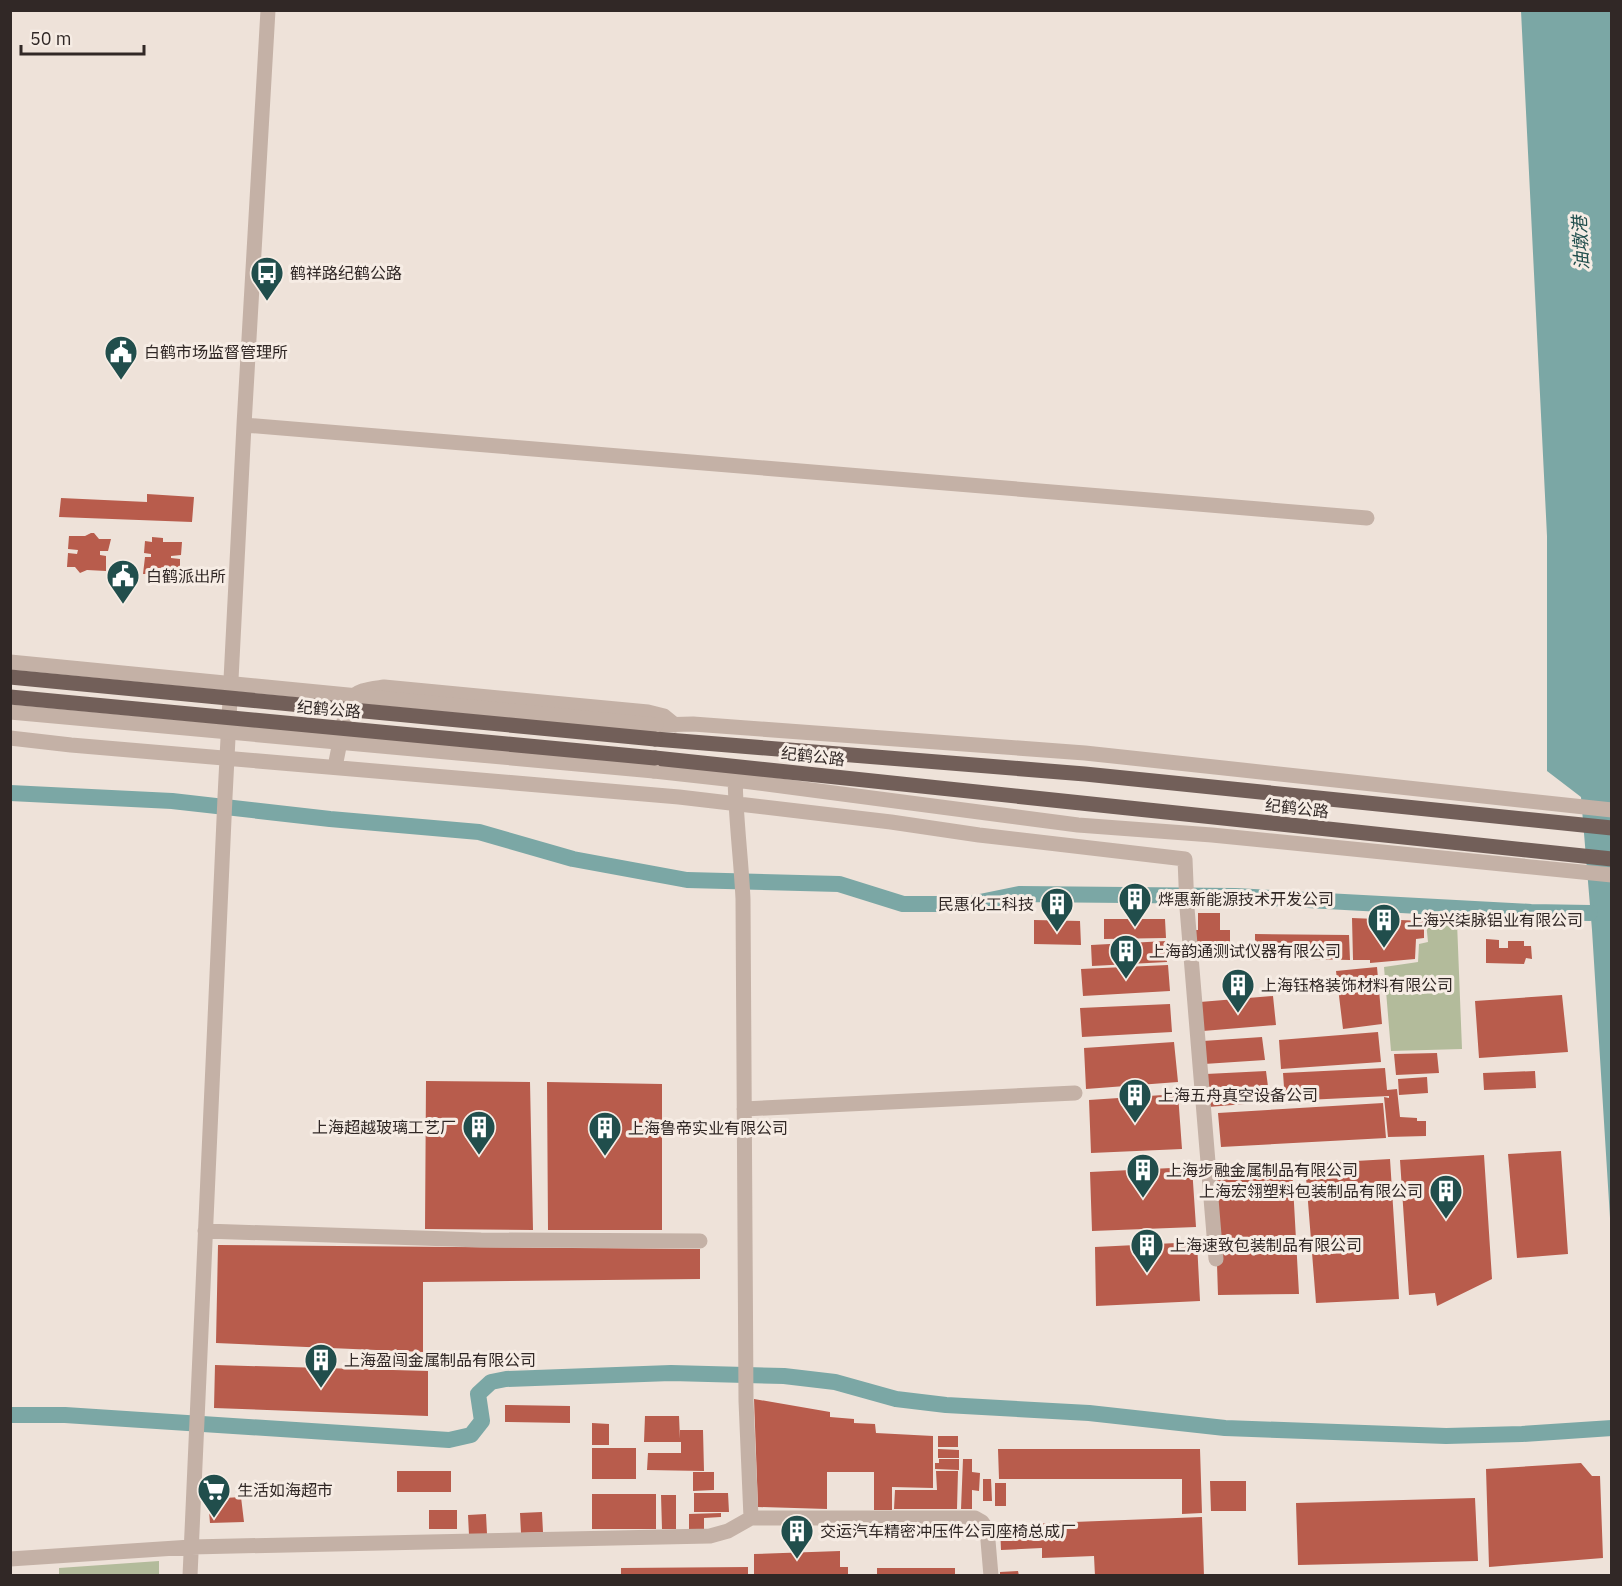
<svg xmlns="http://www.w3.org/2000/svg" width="1622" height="1586" viewBox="0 0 1622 1586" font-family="'IBM Plex Sans','Noto Sans SC',sans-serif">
  <rect width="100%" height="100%" fill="#eee2d9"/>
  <path fill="#b3bb9b" d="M1426,922h31l5,127 -71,2 -7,-84 34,-5 1,-18 9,-2z
    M159,1561v14h-100v-7z"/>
  <path fill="#7ba7a5" d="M1521,11h90v1223l-19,-304 -11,-133 -34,-26v-235z"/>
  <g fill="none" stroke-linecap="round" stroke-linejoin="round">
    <path stroke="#7ba7a5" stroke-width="16" d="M10,793l162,8 158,18 149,13 94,27 114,21 152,4 64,20h67l49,-10 216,2 296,16 59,1
      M10,1415h55l384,25 22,-5 11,-14 -4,-27 13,-12 15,-3 165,-6 113,3 51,6 61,17 50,6 143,8 136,15 221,8 76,-2 90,-6"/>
  </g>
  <path fill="#b85c4c" d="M147,494l47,3 -2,25 -133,-5 2,-19 86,4z
    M91,533h3l5,6h12l-3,12h-8v4l6,1v15l-19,-1 -7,3 -5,-6h-8l1,-14 9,1 1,-4 -10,-1 1,-13h16z
    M152,537l11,1v4h19l-1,13 -10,1v2l9,1v15h-12l-3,5 -7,3 -4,-2 -3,-6h-8l2,-17h6v-3l-7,-1 1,-12 7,1z
    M1198,913h22v17h10v21h-36l-1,-21h5z
    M1352,918l72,3v17l-8,1 -1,20 -45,4v-3h-17z
    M1104,919h61l1,19 -62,1z
    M1034,920l46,1 1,24 -47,-1z
    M1255,934l94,1 1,25 -95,-2z
    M1486,939l13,1v8h9v-7h16v5h7l1,13 -6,-1 -2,6 -38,-1z
    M1166,941l1,21 -75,4 -1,-21z
    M1168,965l2,26 -87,5 -2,-27z
    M1377,967l5,57 -39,5 -7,-58z
    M1562,995l6,57 -89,6 -4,-57z
    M1273,996l3,29 -73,6 -3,-29z
    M1170,1004l2,28 -90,5 -2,-29z
    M1378,1032l3,30 -100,7 -2,-29z
    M1262,1037l3,23 -61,4 -1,-23z
    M1174,1042l4,40 -92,7 -2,-41z
    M1437,1053l2,20 -43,2 -2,-21z
    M1385,1068l2,22 10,-1 3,28 17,1v3h9v15l-38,1 -4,-40 5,1v-2l-104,5 -2,-28z
    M1266,1071l4,31 -62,5 -2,-33z
    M1535,1071l1,17 -52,2 -1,-17z
    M1427,1077l1,16 -29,2 -1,-16z
    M426,1081l104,1 3,148 -108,-1z
    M547,1082l115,2v146h-114z
    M1178,1094l4,55 -91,4 -2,-53z
    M1383,1103l3,35 -165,9 -3,-34z
    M1561,1151l7,103 -51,4 -9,-104z
    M1484,1155l8,124 -55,27 -2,-13 -26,2 -9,-135z
    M1390,1159l9,140 -83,4 -11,-139z
    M1192,1167l4,60 -104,4 -2,-59z
    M1292,1167l7,127 -81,1 -4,-124z
    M1197,1242l3,59 -104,5 -1,-59z
    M218,1245l482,4v30l-277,3v70l-207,-9z
    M215,1365l213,6v45l-214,-8z
    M754,1399l76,13v5l24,2v4l21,1 1,9 57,3v52l-41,-1v23h-18v-38h-47v37l-69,-2z
    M505,1405l65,1v17l-65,-1z
    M645,1416h34l1,23v-9h23l1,41 -57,-1 1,-17h33v-11h-37z
    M592,1423l17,1v21h-17z
    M938,1436h20v11h-20z
    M592,1448h44v31h-44z
    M938,1449l21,1v8h-21z
    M998,1449h202l2,64 -20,1v-35h-183z
    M939,1459h20v11l-24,-1v-6h4z
    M963,1459h9v13l8,1 -1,18 -7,-1v19h-11z
    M1581,1463l11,13h8l3,82 -114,9 -3,-98z
    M397,1471h54v21h-54z
    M936,1471h22l-1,38h-63l1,-19h42z
    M693,1472h21v18l-21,1z
    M983,1479h8l1,22h-9z
    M1210,1481h36v30h-35z
    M995,1483h11v23h-11z
    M694,1493h34l1,19h-35z
    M592,1494h64v35h-64z
    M661,1495h15v34h-14z
    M241,1497l3,25 -34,1 -2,-24z
    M1475,1498l3,63 -180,4 -2,-62z
    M429,1510h28v19h-28z
    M542,1512l1,20 -22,1 -1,-20z
    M721,1513v4l-17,1v11h-15v-15z
    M486,1514l1,20 -18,1 -1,-20z
    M1202,1517l2,59h-109l-1,-20 -52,2v-10l-41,2 -1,-25z
    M840,1551v16h8v9h-94v-22z
    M748,1567v9h-127v-8z
    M877,1568h78v8h-78z
    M1018,1571l1,5h-19v-4z"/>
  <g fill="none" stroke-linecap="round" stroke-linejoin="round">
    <path stroke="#c4b1a6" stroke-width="15" d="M244,425l1123,93
      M656,725l37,-1 392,29 527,57
      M10,738l61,7 608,52 212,25 88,13 206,24 2,49 29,351
      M335,767l13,-66c11,-12 21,-12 36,-14l264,25 16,4 11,9
      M654,771l81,9 343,45 134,10 400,40
      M735,771c0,43 6,85 8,128l3,502 5,117
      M744,1109l331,-16
      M205,1231l276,9 219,1
      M10,1559l181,-12 519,-11 18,-5 23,-13h224l7,4 5,7 4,47
      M190,1576l35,-779 19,-372 24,-415"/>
    <path stroke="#725f59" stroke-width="15" d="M655,739l430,35 527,54
      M655,758l957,101"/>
    <path stroke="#c4b1a6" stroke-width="15" d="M10,662l646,63
      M10,712l644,59"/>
    <path stroke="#725f59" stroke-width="15" d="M10,677l645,62
      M10,697l645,61"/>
  </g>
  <defs>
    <g id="bus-pin" transform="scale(1.725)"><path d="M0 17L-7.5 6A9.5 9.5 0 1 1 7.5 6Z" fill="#214e4c" stroke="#f6ece4"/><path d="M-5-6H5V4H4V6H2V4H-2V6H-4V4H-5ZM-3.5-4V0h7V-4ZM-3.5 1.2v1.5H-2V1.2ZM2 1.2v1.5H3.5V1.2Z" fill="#fff"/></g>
    <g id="civic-pin" transform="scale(1.725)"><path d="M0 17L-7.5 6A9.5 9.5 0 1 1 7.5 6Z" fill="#214e4c" stroke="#f6ece4"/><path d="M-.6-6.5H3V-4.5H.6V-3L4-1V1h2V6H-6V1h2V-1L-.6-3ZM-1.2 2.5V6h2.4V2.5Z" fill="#fff"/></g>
    <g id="building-pin" transform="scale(1.725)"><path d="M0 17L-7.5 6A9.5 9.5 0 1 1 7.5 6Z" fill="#214e4c" stroke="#f6ece4"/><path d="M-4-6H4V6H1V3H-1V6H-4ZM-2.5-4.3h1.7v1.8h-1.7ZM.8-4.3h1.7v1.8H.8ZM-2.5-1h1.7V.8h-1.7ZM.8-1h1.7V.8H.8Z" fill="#fff"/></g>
    <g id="supermarket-pin" transform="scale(1.725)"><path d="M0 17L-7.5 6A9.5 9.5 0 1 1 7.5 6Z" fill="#214e4c" stroke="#f6ece4"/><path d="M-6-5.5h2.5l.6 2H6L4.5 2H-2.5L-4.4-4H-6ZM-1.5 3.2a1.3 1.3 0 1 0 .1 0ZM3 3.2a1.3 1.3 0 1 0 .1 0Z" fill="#fff"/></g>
  </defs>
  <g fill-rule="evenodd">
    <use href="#bus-pin" x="267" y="273"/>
    <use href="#civic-pin" x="121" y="352"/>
    <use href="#civic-pin" x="123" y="576"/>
    <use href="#building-pin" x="1135" y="899"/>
    <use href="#building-pin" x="1057" y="904"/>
    <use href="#building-pin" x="1384" y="920"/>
    <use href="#building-pin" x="1126" y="951"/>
    <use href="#building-pin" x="1238" y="985"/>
    <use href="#building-pin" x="1135" y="1095"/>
    <use href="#building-pin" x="479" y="1127"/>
    <use href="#building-pin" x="605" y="1128"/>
    <use href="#building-pin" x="1143" y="1170"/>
    <use href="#building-pin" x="1446" y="1191"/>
    <use href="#building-pin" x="1147" y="1245"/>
    <use href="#building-pin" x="321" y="1360"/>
    <use href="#supermarket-pin" x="214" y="1490"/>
    <use href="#building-pin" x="797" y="1531"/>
  </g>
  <g text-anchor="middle" stroke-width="6" stroke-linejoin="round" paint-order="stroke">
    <g font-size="16" fill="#312826" stroke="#f6ece4" text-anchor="start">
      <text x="290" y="279">鹤祥路纪鹤公路</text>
      <text x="144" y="358">白鹤市场监督管理所</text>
      <text x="146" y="582">白鹤派出所</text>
      <text x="1158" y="905">烨惠新能源技术开发公司</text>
      <text x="1034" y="910" text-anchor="end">民惠化工科技</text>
      <text x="1407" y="926">上海兴柒脉铝业有限公司</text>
      <text x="1149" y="957">上海韵通测试仪器有限公司</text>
      <text x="1261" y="991">上海钰格装饰材料有限公司</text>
      <text x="1158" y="1101">上海五舟真空设备公司</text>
      <text x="456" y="1133" text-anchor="end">上海超越玻璃工艺厂</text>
      <text x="628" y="1134">上海鲁帝实业有限公司</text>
      <text x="1166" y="1176">上海步融金属制品有限公司</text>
      <text x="1423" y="1197" text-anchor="end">上海宏翎塑料包装制品有限公司</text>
      <text x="1170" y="1251">上海速致包装制品有限公司</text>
      <text x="344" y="1366">上海盈闯金属制品有限公司</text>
      <text x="237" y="1496">生活如海超市</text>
      <text x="820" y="1537">交运汽车精密冲压件公司座椅总成厂</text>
    </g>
    <g font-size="16" fill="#312826" stroke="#f6ece4">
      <text transform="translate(329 709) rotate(5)" y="6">纪鹤公路</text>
      <text transform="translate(813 756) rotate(6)" y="6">纪鹤公路</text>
      <text transform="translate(1297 808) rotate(6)" y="6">纪鹤公路</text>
    </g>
    <g font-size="18" font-style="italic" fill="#214e4c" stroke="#f6ece4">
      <text transform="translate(1581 243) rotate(-93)" y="6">油墩港</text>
    </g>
  </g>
  <rect width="1622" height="1586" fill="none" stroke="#312826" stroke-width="24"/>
  <path d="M21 45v9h123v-9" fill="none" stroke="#312826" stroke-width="3"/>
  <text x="30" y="45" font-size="18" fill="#312826" stroke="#f6ece4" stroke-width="4.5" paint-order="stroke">50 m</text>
</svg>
